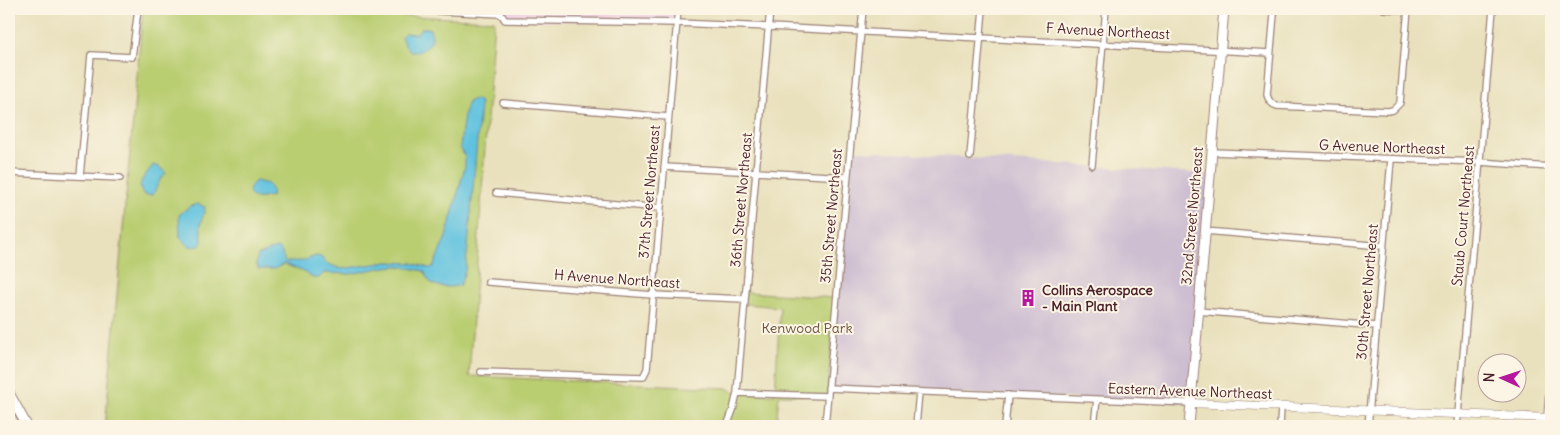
<svg xmlns="http://www.w3.org/2000/svg" width="1560" height="435" viewBox="0 0 1560 435" font-family="Delius,sans-serif">
  <rect width="100%" height="100%" fill="#fcf5e5"/>
  <filter id="ink" filterUnits="userSpaceOnUse"><feTurbulence type="fractalNoise" baseFrequency=".02" numOctaves="2"/><feDisplacementMap in="SourceGraphic" scale="10" xChannelSelector="R" yChannelSelector="G"/><feConvolveMatrix kernelMatrix="1 2 1 2 8 2 1 2 1" color-interpolation-filters="sRGB"/></filter>
  <filter id="wash" filterUnits="userSpaceOnUse"><feTurbulence type="fractalNoise" baseFrequency=".0096" numOctaves="4" result="noise"/><feDisplacementMap in="SourceGraphic" scale="20" xChannelSelector="R" yChannelSelector="G"/><feGaussianBlur stdDeviation="1.12" result="paint"/><feColorMatrix in="noise" values="0 0 0 0 0 0 0 0 0 0 0 0 0 0 0 0 0 1.4 0 .05"/><feComposite in="paint" operator="in"/></filter>
  <g filter="url(#wash)">
    <rect width="100%" height="100%" fill="#e9e1bd"/>
    <path fill="#f1d0e3" d="M501,9h176v14l-172,-3 -4,-6z"/>
    <path fill="#cebed1" d="M850,150l360,24 -20,229 -362,-15z"/>
    <path fill="#b9cd71" stroke="#82764e" d="M143,9h115l236,11 -25,356 257,12 11,5 38,1 5,-87 -36,-3 1,-12 91,6 -9,98 -48,-1 -3,31h-671z"/>
    <path fill="#61c2df" stroke="#567085" d="M421,28h8c9,13 -4,25 -17,24l-6,-5 -5,-10 4,-4 11,1z
      M474,99l5,2 1,3 -12,143 -3,24 -5,14c-7,3 -24,3 -30,-3 -3,-3 -3,-7 -6,-11l-25,-5 -14,1 -35,7 -26,-1 -5,5h-6l-11,-7 -18,-7 -10,5h-16l-2,-7 2,-7c7,-1 12,-6 19,-7l4,3 4,11 17,-1 14,-5 5,1 5,6 15,6 47,-7 24,1 17,5 4,-1 13,-30 19,-71v-9l-5,-10 4,-33 4,-12z
      M153,165l6,2 7,6 -6,7 -7,15h-9c-10,-12 3,-20 9,-30z
      M256,181l12,3 5,9 -1,3c-5,1 -13,3 -18,2 -9,-4 -3,-14 2,-17z
      M198,204l7,3c0,6 -3,10 -4,15 -3,12 10,28 -12,24l-9,-9 -1,-22 11,-9z"/>
  </g>
  <g filter="url(#ink)">
    <g fill="none" stroke-linecap="round" stroke-linejoin="round">
      <g stroke="#9a8074" stroke-width="8">
        <path id="minor" d="M398,9l103,5 4,6 172,3 92,4 501,26
          M1276,9l-2,5 -7,81c2,6 4,9 10,11l111,5 5,-1 7,-7 8,-94
          M1384,9l24,1
          M503,103l165,14
          M1212,152l268,10 71,5
          M970,157l13,-148
          M1092,165l14,-156
          M664,167l183,10
          M9,173l111,5
          M80,176l11,-121 41,2 6,-48
          M496,193l164,15
          M1205,231l178,15
          M488,282l165,13 91,4
          M1198,311l178,15
          M481,372l162,5 4,-8 31,-360
          M828,388l362,15
          M737,393l90,3
          M727,426l6,-16 4,-17 33,-384
          M825,426l38,-417
          M916,426l3,-34
          M1005,426l3,-31
          M1094,426l3,-27
          M1280,426l1,-19
          M1368,426l23,-266
          M1457,426l36,-417"/>
      </g>
      <g stroke="#9a8074" stroke-width="9">
        <path id="tertiary" d="M1190,403l361,15"/>
      </g>
      <g stroke="#9a8074" stroke-width="11">
        <path id="secondary" d="M9,393l18,33
          M1189,426l35,-417
          M1548,426l3,-39"/>
      </g>
      <use href="#minor" stroke="#fff" stroke-width="5.5"/>
      <use href="#tertiary" stroke="#fff" stroke-width="8"/>
      <use href="#secondary" stroke="#fff" stroke-width="9"/>
    </g>
  </g>
  <defs>
    <g id="building-bare" transform="scale(1.35)"><path d="M-4-6H4V6H1V3H-1V6H-4ZM-2.5-4.3h1.7v1.8h-1.7ZM.8-4.3h1.7v1.8H.8ZM-2.5-1h1.7V.8h-1.7ZM.8-1h1.7V.8H.8Z" fill="#b5179e" stroke="#fcf5e5" stroke-width="2.5" paint-order="stroke"/></g>
  </defs>
  <g fill-rule="evenodd">
    <use href="#building-bare" x="1028" y="298"/>
  </g>
  <g text-anchor="middle" stroke-width="4" stroke-linejoin="round" paint-order="stroke">
    <g font-size="14" fill="#4a1f2b" stroke="#fcf5e5">
      <text transform="translate(1108 31) rotate(3)" y="5">F Avenue Northeast</text>
      <text transform="translate(1382 147) rotate(2)" y="5">G Avenue Northeast</text>
      <text transform="translate(649 192) rotate(-85)" y="5">37th Street Northeast</text>
      <text transform="translate(741 200) rotate(-85)" y="5">36th Street Northeast</text>
      <text transform="translate(831 216) rotate(-85)" y="5">35th Street Northeast</text>
      <text transform="translate(1192 216) rotate(-85)" y="5">32nd Street Northeast</text>
      <text transform="translate(1463 216) rotate(-85)" y="5">Staub Court Northeast</text>
      <text transform="translate(617 279) rotate(4)" y="5">H Avenue Northeast</text>
      <text transform="translate(1367 292) rotate(-85)" y="5">30th Street Northeast</text>
      <text transform="translate(1190 391) rotate(2)" y="5">Eastern Avenue Northeast</text>
    </g>
    <g font-size="14" font-weight="bold" fill="#4a1f2b" stroke="#fcf5e5" text-anchor="start">
      <text x="1042" y="295">Collins Aerospace<tspan x="1042" dy="16">- Main Plant</tspan></text>
    </g>
    <g font-size="14" fill="#6b5340" stroke="#fcf5e5">
      <text x="807" y="333">Kenwood Park</text>
    </g>
  </g>
  <rect width="1560" height="435" fill="none" stroke="#fcf5e5" stroke-width="30"/>
  <g transform="translate(1502 378) rotate(273)"><circle r="24" fill="#fcf5e5" stroke="#b59f9b"/>
  <path d="M0-4L9 19L0 12L-9 19Z" fill="#b5179e"/>
  <text y="-8" font-size="14" font-weight="bold" text-anchor="middle" fill="#4a1f2b">N</text>
  </g>
</svg>
